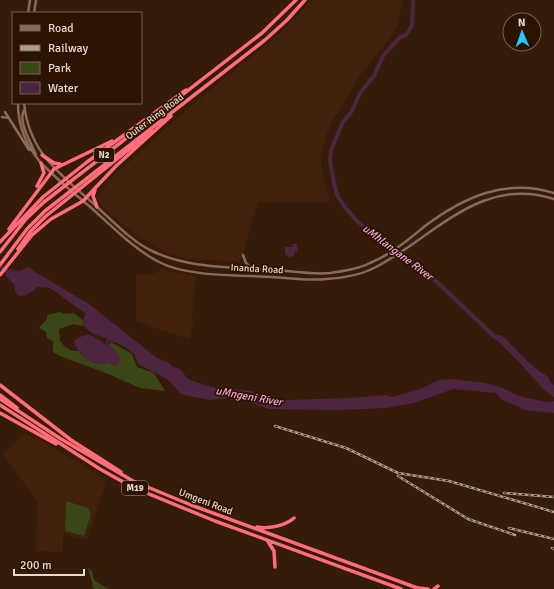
<svg xmlns="http://www.w3.org/2000/svg" width="554" height="589" viewBox="0 0 554 589" font-family="Signika,sans-serif">
  <rect width="100%" height="100%" fill="#351b0a"/>
  <path fill="#41210b" d="M310,0h93l-5,24 -4,9 -36,45 -13,24 -15,23 -7,20 -2,20 9,37h-72l-18,60 -53,-3 -18,-5 -30,-17 -38,-30 -5,-9 15,-20 76,-69 84,-68 27,-25z
    M162,269l34,7 -4,40 2,3 -4,21 -54,-19v-47h17z
    M24,433l9,5 3,-1 71,43 -20,60 -24,-6v18l-27,-1 1,-49 -34,-48z"/>
  <path fill="#3a4616" d="M59,312l7,2 8,-1 10,8 -2,5 -8,-2 -15,5 1,12 5,6 8,4h5l7,7 23,4 6,3 7,-7 -13,-13 3,-3 21,12 5,13 17,6 11,18 -25,-3 -34,-15 -46,-17 -7,-4v-11l-6,-3 -1,-6 -7,-4 8,-9v-4z
    M66,501l22,7 3,6 -7,22 -19,-5z
    M88,568l4,3 2,9 14,9h-14z"/>
  <path fill="#4e2540" d="M293,244h4l1,7 -3,1 -1,4 -5,1 -4,-3v-7h7z
    M30,267l2,3 57,34 68,54 11,4 5,5 7,2 8,10 10,4 17,5 37,3 20,10 11,1 3,-2 65,-2 35,-3 6,2 28,-8 19,-9 13,-1 33,4 15,4 22,10 25,5 7,-1v12l-29,-3 -24,-11 -5,-6 -43,-4 -39,14 -28,5 -50,2 -68,-1 -26,-10 -13,-1 -19,2 -26,-5 -4,-2 -13,-14 -29,-15 -4,-10 -5,-4 -12,-7 -8,-2 -2,4 5,1 9,12 -3,8 -10,-4c-12,8 -32,-8 -34,-21 16,-11 16,-6 31,3l2,-5 -15,-6 -9,-7 2,-13 -35,-25 -12,-1 -11,8 -9,1 -3,-5v-6l-10,-10 5,-6 9,2z
    M492,335h9c15,13 31,34 48,42l1,5 4,3v12l-10,-7 -28,-31z"/>
  <g fill="none" stroke-linecap="round" stroke-linejoin="round">
    <path stroke="#4e2540" stroke-width="4" d="M413,0l-1,25 -5,9 -8,4 -16,18 -9,20 -14,17 -8,18 -9,11 -12,28 -1,11 4,22 3,12 7,11 14,16 78,59 60,57
      M0,267l12,7"/>
    <path stroke="#8a6a57" stroke-width="2.5" d="M28,13l2,-13
      M34,13l2,-13
      M18,103c0,24 8,42 23,60 15,15 31,29 47,42 23,20 44,43 71,57 28,15 81,13 113,15 18,1 36,4 54,2 17,-1 35,-4 50,-12 59,-31 105,-92 178,-68
      M24,103c5,51 37,71 72,103 17,15 35,35 56,45 37,18 82,16 122,19 18,1 38,5 56,3 14,-2 28,-4 40,-10 20,-8 38,-23 55,-37 39,-29 80,-48 129,-33
      M25,109c-9,10 7,35 11,46
      M5,112l24,38
      M2,117l7,1
      M243,255l3,8 5,5"/>
    <path stroke="#ff6c7a" stroke-width="3.5" d="M42,155l12,8 6,1
      M37,186l7,-13 -3,-10
      M95,190l-2,6 4,11
      M9,229l45,-60 58,-28
      M0,242l43,-45 44,-35 99,-72
      M18,249l12,-17 16,-16 106,-85
      M0,252l26,-33 18,-17 218,-169 34,-33
      M0,265l27,-36 18,-18 220,-171 22,-20 18,-20
      M0,275l32,-40 19,-16 32,-18 33,-35 55,-50
      M0,385l71,55 50,32
      M0,395l17,13
      M0,399l61,40 72,42 58,24 229,84
      M0,405l100,64 32,18 83,34 186,68
      M0,413l56,31
      M257,527c11,2 28,-1 37,-9
      M267,540l7,11 1,16
      M418,588l10,1
      M434,589l4,-3"/>
    <g stroke="#af9a8d" stroke-width="2.5">
      <path id="rail" d="M275,426l71,22 52,25 51,8 105,31
        M398,476l70,43 47,16
        M504,493l50,4
        M509,528l45,11
        M552,548l2,1"/>
    </g>
    <use href="#rail" stroke="#2b1202" stroke-width="1" stroke-dasharray="3" stroke-linecap="butt"/>
  </g>
  <g text-anchor="middle" stroke-width="3.5" stroke-linejoin="round" paint-order="stroke">
    <g fill="#2b1202" stroke="#b09c8f" stroke-width="1">
      <rect x="94" y="148" width="20" height="14" rx="3"/>
      <rect x="122" y="481" width="26" height="14" rx="3"/>
    </g>
    <g font-size="9" font-weight="bold" fill="#e9d7cc">
      <text x="104" y="158">N2</text>
      <text x="135" y="491">M19</text>
    </g>
    <g font-size="10" fill="#e9d7cc" stroke="#2b1202">
      <text transform="translate(154 116) rotate(-37)" y="4">Outer Ring Road</text>
      <text transform="translate(257 268) rotate(3)" y="4">Inanda Road</text>
      <text transform="translate(206 501) rotate(21)" y="4">Umgeni Road</text>
    </g>
    <g font-size="11" font-style="italic" fill="#efa7d3" stroke="#2b1202">
      <text transform="translate(398 252) rotate(37)" y="4">uMhlangane River</text>
      <text transform="translate(249 396) rotate(10)" y="4">uMngeni River</text>
    </g>
  </g>
  <rect x="12" y="12" width="130" height="92" fill="#2b1202" stroke="#776153"/>
  <rect x="20" y="25" width="20" height="6" fill="#8a6a57" stroke="#776153"/>
  <text x="48" y="32" font-size="12" fill="#e9d7cc">Road</text>
  <rect x="20" y="45" width="20" height="6" fill="#af9a8d" stroke="#776153"/>
  <text x="48" y="52" font-size="12" fill="#e9d7cc">Railway</text>
  <rect x="20" y="62" width="20" height="12" fill="#3a4616" stroke="#776153"/>
  <text x="48" y="72" font-size="12" fill="#e9d7cc">Park</text>
  <rect x="20" y="82" width="20" height="12" fill="#4e2540" stroke="#776153"/>
  <text x="48" y="92" font-size="12" fill="#e9d7cc">Water</text>
  <g transform="translate(522 32) rotate(358)"><circle r="19" fill="#2b1202" stroke="#776153"/>
  <path d="M0-3L7 15L0 10L-7 15Z" fill="#21c9fd"/>
  <text y="-6" font-size="11" font-weight="bold" text-anchor="middle" fill="#e9d7cc">N</text>
  </g>
  <path d="M14 569v6h70v-6" fill="none" stroke="#e9d7cc" stroke-width="2"/>
  <text x="20" y="569" font-size="12" fill="#e9d7cc" stroke="#2b1202" stroke-width="3" paint-order="stroke">200 m</text>
</svg>
